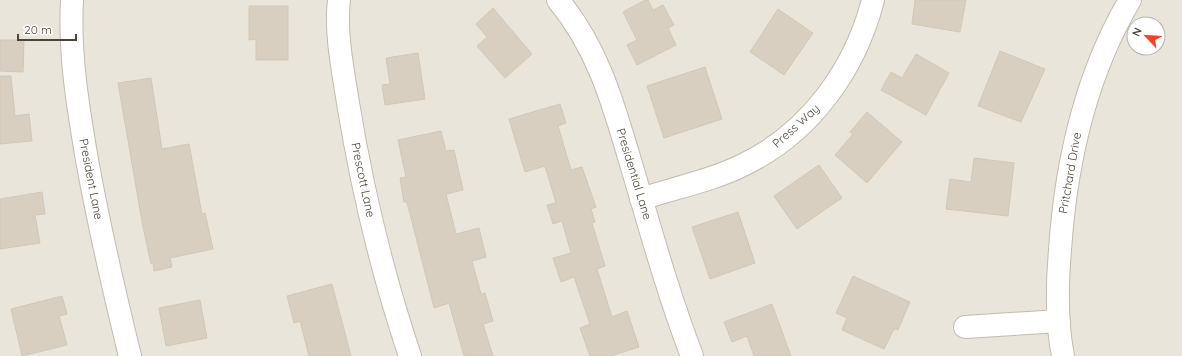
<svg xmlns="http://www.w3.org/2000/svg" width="1182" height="356" viewBox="0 0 1182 356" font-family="Quicksand,sans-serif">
  <rect width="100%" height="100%" fill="#f6f3ec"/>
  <path fill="#eae5da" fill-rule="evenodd" d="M0,0h1118l-35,73 -21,72 -10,66 -3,61 -1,58 5,26h-1053z
    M1141,0h41v356h-109l-3,-22 -1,-61 3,-66 12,-67 22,-68zM1134,24h24v24h-24z"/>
  <path fill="#d8cfc1" stroke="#d3c7b4" d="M645,0h3l5,10 10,-5 11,20 -6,3 8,17 -39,20 -10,-20 10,-5 -14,-28z
    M915,0h51l-6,32 -48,-8z
    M249,6h39v54h-32v-21l-7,1z
    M493,8l39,46 -27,24 -28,-32 10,-9 -11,-13z
    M778,9l35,24 -29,42 -34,-23z
    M0,40h24l-1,32 -23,-1z
    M1000,51l45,18 -24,53 -43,-16z
    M418,53l7,46 -40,6 -3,-20 8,-1 -4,-26z
    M916,54l33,19 -23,42 -45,-25 10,-18 11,6z
    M705,67l17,52 -58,19 -17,-52z
    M0,76h11l4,40 14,-2 3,27 -32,3z
    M151,78l11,71 27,-5 13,70 3,-1 8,36 -43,9 2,9 -18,4 -1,-8 -2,1 -8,-37 -25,-144z
    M560,104l6,19 -8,3 13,44 11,-3 14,40 -5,2 4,13 -3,1 13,43 -8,3 15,48 15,-6 12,36 -28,9h-21l-10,-28 10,-4 -16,-47 -13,5 -8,-24 18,-5 -9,-32 -9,3 -6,-19 9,-2 -11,-37 -20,6 -16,-53z
    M867,112l35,30 -35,41 -32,-28 18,-21 -3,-2z
    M441,131l5,20 8,-1 9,40 -17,4 10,40 23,-6 7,29 -14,4 9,33 4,-1 8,28 -10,3 10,32h-29l-15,-53 -15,5 -27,-106h-3l-4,-24 6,-1 -8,-37z
    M974,158l40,5 -6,53 -62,-7 4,-30 21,3z
    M819,165l23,33 -45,31 -23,-33z
    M42,192l3,22 -10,1 5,28 -40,6v-50z
    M738,212l17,51 -45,16 -18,-52z
    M853,276l57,26 -12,28 -4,-1 -10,20 -42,-19 5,-12 -11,-5z
    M332,284l19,72h-42l-9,-35 -6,2 -7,-27z
    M62,296l5,18 -8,2 8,29 -45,11 -11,-47z
    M200,300l7,38 -41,8 -7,-38z
    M772,304l19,52h-37l-7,-20 -15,6 -8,-20z"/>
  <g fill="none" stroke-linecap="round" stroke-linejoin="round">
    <g stroke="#c2bbae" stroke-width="24">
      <path id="minor" d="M72,0c-3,54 6,107 15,160 12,66 27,131 43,196
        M339,0c-4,33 4,70 9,103 14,85 34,170 62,253
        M558,0c43,52 57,111 76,174 18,61 35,122 58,182
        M641,199c33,-11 73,-19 104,-35 65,-32 110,-94 128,-164
        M965,327l94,-6
        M1063,356c-7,-35 -6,-71 -3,-106 6,-88 25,-174 70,-250"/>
    </g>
    <use href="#minor" stroke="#fff" stroke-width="22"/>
  </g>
  <g text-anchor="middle" stroke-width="4" stroke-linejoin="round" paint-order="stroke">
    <g font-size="12" fill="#4b4439" stroke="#fff">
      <text transform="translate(796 126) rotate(-42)" y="4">Press Way</text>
      <text transform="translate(1070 173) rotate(-80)" y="4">Pritchard Drive</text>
      <text transform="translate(634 174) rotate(73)" y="4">Presidential Lane</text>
      <text transform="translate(91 179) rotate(79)" y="4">President Lane</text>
      <text transform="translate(363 180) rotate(78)" y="4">Prescott Lane</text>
    </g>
  </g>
  <g transform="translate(1146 36) rotate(295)"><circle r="19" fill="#ffffff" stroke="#b7b4b0"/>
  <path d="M0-3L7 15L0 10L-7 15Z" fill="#fc3f1d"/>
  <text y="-6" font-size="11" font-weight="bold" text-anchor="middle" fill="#4b4439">N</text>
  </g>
  <path d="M18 34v6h58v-6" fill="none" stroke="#4b4439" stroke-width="2"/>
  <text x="24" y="34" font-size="12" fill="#4b4439" stroke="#ffffff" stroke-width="3" paint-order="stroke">20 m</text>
</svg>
